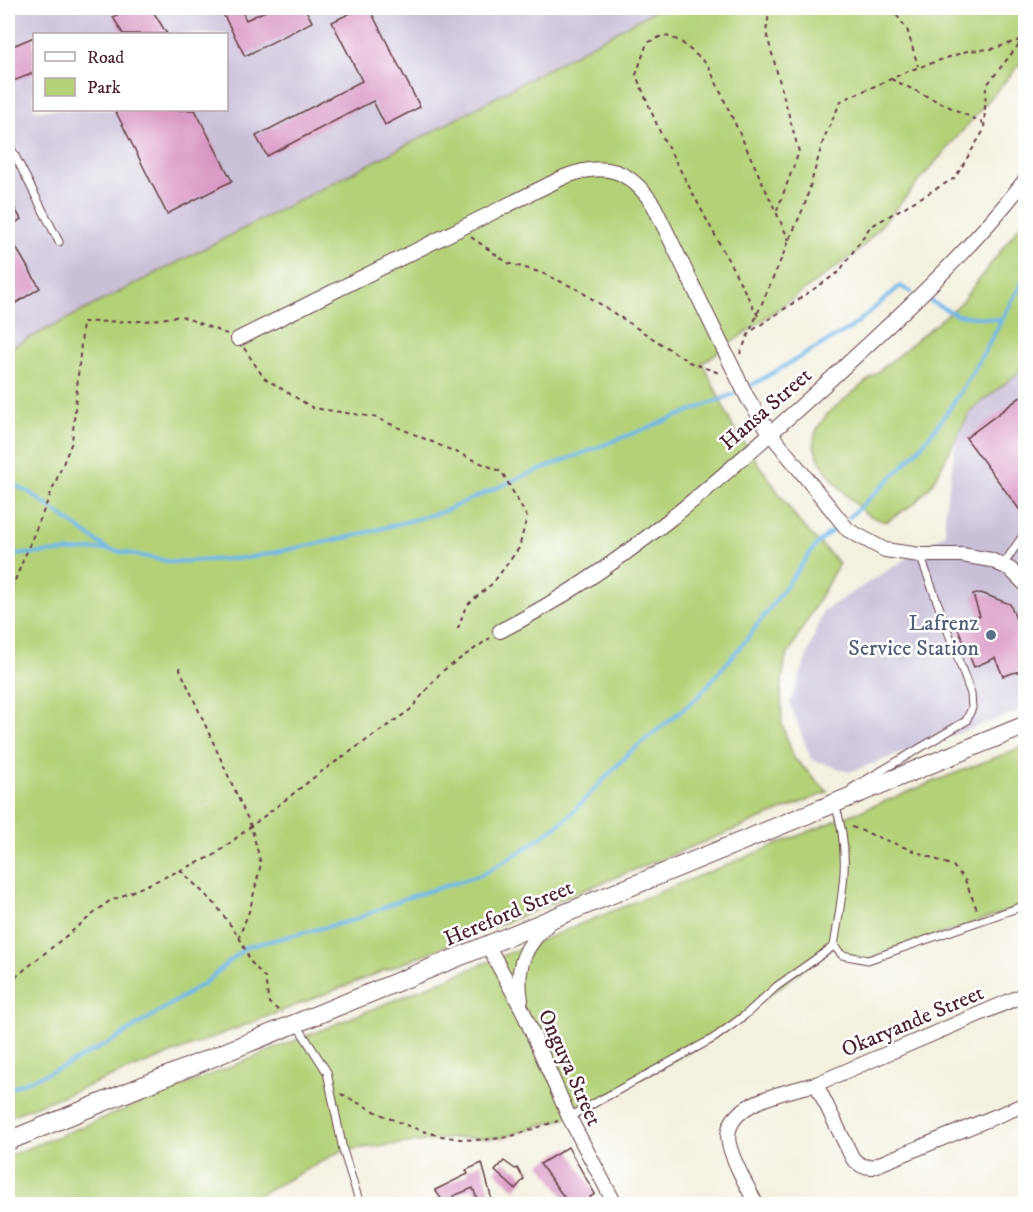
<svg xmlns="http://www.w3.org/2000/svg" width="1033" height="1212" viewBox="0 0 1033 1212" font-family="'IM FELL DW Pica',serif">
  <rect width="100%" height="100%" fill="#fff"/>
  <filter id="ink" filterUnits="userSpaceOnUse"><feTurbulence type="fractalNoise" baseFrequency=".0167" numOctaves="2"/><feDisplacementMap in="SourceGraphic" scale="12" xChannelSelector="R" yChannelSelector="G"/><feConvolveMatrix kernelMatrix="1 2 1 2 8 2 1 2 1" color-interpolation-filters="sRGB"/></filter>
  <filter id="wash" filterUnits="userSpaceOnUse"><feTurbulence type="fractalNoise" baseFrequency=".008" numOctaves="4" result="noise"/><feDisplacementMap in="SourceGraphic" scale="24" xChannelSelector="R" yChannelSelector="G"/><feGaussianBlur stdDeviation="1.35" result="paint"/><feColorMatrix in="noise" values="0 0 0 0 0 0 0 0 0 0 0 0 0 0 0 0 0 1.4 0 .05"/><feComposite in="paint" operator="in"/></filter>
  <g filter="url(#wash)">
    <rect width="100%" height="100%" fill="#f4f1e1"/>
    <path fill="#c9bfd7" fill-rule="evenodd" d="M8,8h651l-229,125 -422,216zM34,34h192v76h-192z
      M1025,368v341l-176,63 -38,-13 -21,-55 33,-93 122,-77v-24l11,-67 15,-33z"/>
    <path fill="#b4d178" stroke="#7f7852" stroke-width="1.5" d="M659,8h333l33,7v43l-165,192 -157,113 30,64 66,95 40,41 -54,97 -4,30 1,35 12,33 34,34 -467,188 -353,137v-768l422,-216z
      M1025,219v149l-54,42 -38,73 -19,21 -28,18c-7,-2 -15,-5 -21,-9 -15,-13 -51,-50 -51,-71 0,-12 7,-19 14,-29l132,-109z
      M1025,746v159l-157,55 -17,-2 -18,-12 -119,92 -145,79 -69,21h-45l-112,12 -101,54h-234v-48c340,-134 676,-278 1017,-410z"/>
    <g fill="none" stroke-linecap="round" stroke-linejoin="round">
      <path stroke="#71b8e8" stroke-width="4" d="M930,301l27,14 45,5
        M752,385l100,-58 48,-41 11,6
        M8,482l21,10 77,56
        M849,517c27,-24 54,-49 77,-77 41,-50 69,-109 100,-165
        M8,555l99,-6 65,13 75,-4 103,-21 92,-25 77,-34 215,-84
        M8,1089l57,-23 51,-27 90,-57 40,-35 108,-27 52,-22 75,-23 42,-25 42,-30 65,-68 67,-54 50,-59 70,-95 16,-14"/>
    </g>
    <g id="blocks">
      <path fill="#d895c2" d="M128,8h23l16,26h-44l-10,-17z
        M220,8h20l6,12 26,-12h33l7,14 -67,34z
        M361,8h8l51,99 -35,18 -12,-24 -106,55 -11,-20 106,-55 -30,-59z
        M34,37v36l-26,10v-35z
        M115,110h80l37,71 -65,33z
        M8,197l13,22 -13,9z
        M8,234l32,54 -32,20z
        M1026,393v111l-7,5 -53,-71z
        M981,593l29,11 16,40 -5,5 3,9 -4,13 -17,5 -8,-18 -21,9 -17,-41 23,-10 -7,-21z
        M568,1147l27,47 -5,3 4,7h-25l-29,-40z
        M504,1161l11,8 2,-1 7,11 -9,10 -20,-18z
        M482,1163l11,41h-14l-6,-16 -20,8 5,8h-13l-10,-14 33,-16 -2,-4z"/>
    </g>
  </g>
  <g filter="url(#ink)">
    <use href="#blocks" fill-opacity="0" stroke="#643e46" stroke-width="1.5"/>
    <g fill="none" stroke-linecap="round" stroke-linejoin="round">
      <g stroke="#643e46" stroke-width="9">
        <path id="lane" d="M8,142l51,100
          M1003,565l23,-34
          M852,788l114,-67 6,-13 -1,-14 -51,-139
          M834,946c8,-52 18,-91 1,-142
          M297,1025l30,47 16,78 17,54
          M569,1117l145,-79 30,-22 33,-30 57,-40 8,9 26,5 158,-55"/>
      </g>
      <g stroke="#643e46" stroke-width="16">
        <path id="street" d="M238,339l326,-162c41,-16 66,-8 90,29l93,191 23,36 78,97 37,20 35,5h42l29,5 19,9 16,16
          M500,631c119,-60 222,-153 320,-242 73,-67 145,-132 206,-210
          M488,946l34,63 47,108 46,87
          M521,1000c-6,-34 4,-55 29,-78
          M816,1084l37,75 9,7 10,1 154,-63
          M756,1204c-9,-19 -22,-39 -27,-60 -9,-41 57,-52 87,-60l210,-90"/>
      </g>
      <g stroke="#643e46" stroke-width="20">
        <path id="secondary" d="M8,1141l1018,-416"/>
      </g>
      <path stroke="#643e46" stroke-width="2" stroke-dasharray="4.5 4.5" stroke-linecap="butt" d="M770,8l-4,24 33,120 -23,61
        M891,8l16,21 11,37
        M891,79l92,44
        M471,237l37,26 34,10 35,16 112,73 33,12
        M758,316l-98,-184 -24,-57 11,-32 17,-8 16,6 28,24 81,175
        M753,330l86,-58 31,-45 85,-49 29,-48 2,-44 38,-48
        M244,348l20,30 49,30 61,9 128,55 25,45 -8,31 -26,35 -27,23 -9,25
        M740,354l65,-150 19,-66 17,-37 70,-31 56,-19 25,-2 34,-11
        M8,597l64,-155 11,-120 62,-1 36,-5 46,18
        M179,667l72,159 10,38 -11,45 -11,28
        M852,827l101,39 12,14 13,32
        M180,870l36,35 23,32 12,25 14,16 4,25 13,10
        M8,983l100,-81 105,-46 108,-84 89,-62 31,-38 49,-34
        M341,1094c50,26 100,53 159,44 19,-2 39,-12 58,-17"/>
      <use href="#lane" stroke="#fff" stroke-width="7"/>
      <use href="#street" stroke="#fff" stroke-width="14"/>
      <use href="#secondary" stroke="#fff" stroke-width="18"/>
    </g>
  </g>
  <circle fill="#5c6f8a" stroke="#fff" stroke-width="2" cx="991" cy="635" r="6"/>
  <g text-anchor="middle" stroke-width="5" stroke-linejoin="round" paint-order="stroke">
    <g font-size="22" fill="#4a1f2b" stroke="#fff">
      <text transform="translate(765 408) rotate(-41)" y="8">Hansa Street</text>
      <text transform="translate(508 912) rotate(-23)" y="8">Hereford Street</text>
      <text transform="translate(912 1020) rotate(-23)" y="8">Okaryande Street</text>
      <text transform="translate(571 1067) rotate(66)" y="8">Onguya Street</text>
    </g>
    <g font-size="22" fill="#4e5e75" stroke="#fff" text-anchor="end">
      <text x="979" y="630">Lafrenz<tspan x="979" dy="25">Service Station</tspan></text>
    </g>
  </g>
  <rect width="1033" height="1212" fill="none" stroke="#fff" stroke-width="30"/>
  <rect x="33" y="33" width="195" height="78" fill="#ffffff" stroke="#b7a5aa" stroke-width="1.5"/>
  <rect x="45" y="52" width="30" height="9" fill="#ffffff" stroke="#b7a5aa" stroke-width="1.5"/>
  <text x="87" y="63" font-size="18" fill="#4a1f2b">Road</text>
  <rect x="45" y="78" width="30" height="18" fill="#b4d178" stroke="#b7a5aa" stroke-width="1.5"/>
  <text x="87" y="93" font-size="18" fill="#4a1f2b">Park</text>
</svg>
